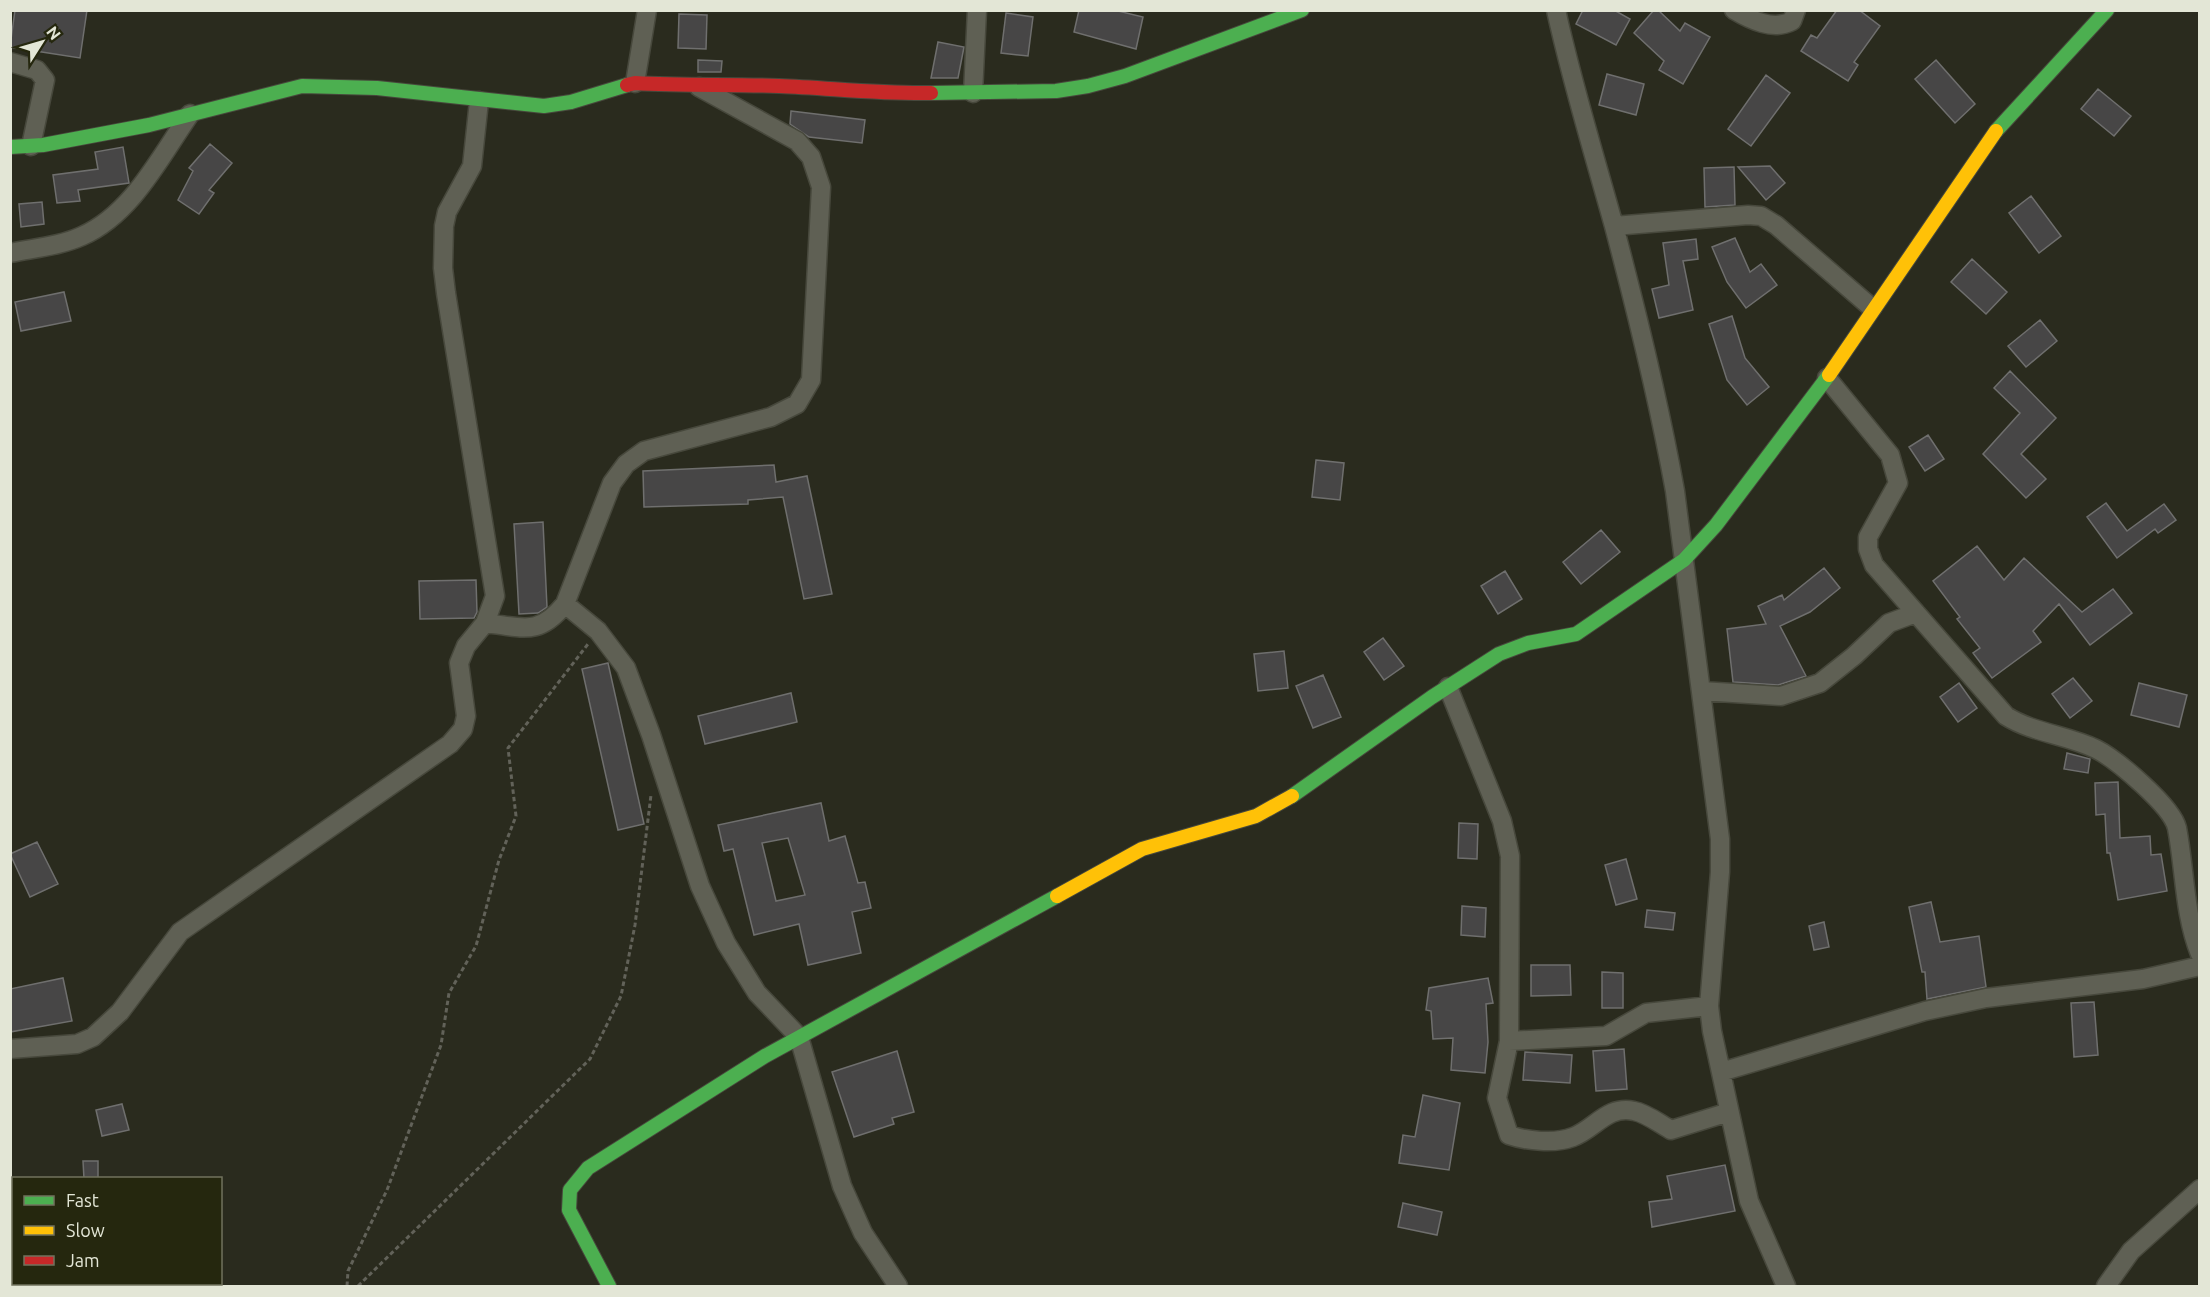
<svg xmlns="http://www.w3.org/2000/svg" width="2210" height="1297" viewBox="0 0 2210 1297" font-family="Ubuntu,sans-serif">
  <rect width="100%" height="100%" fill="#2a2b1e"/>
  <path fill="#474646" stroke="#6f6f6e" stroke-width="1.5" fill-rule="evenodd" d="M15,10h72l-7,48 -70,-11z
    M1079,10h35l29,7 -7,32 -62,-17z
    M1583,10h31l16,9 -14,26 -40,-21z
    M1654,10h4l22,21 5,-8 25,14 -27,47 -24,-14 5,-9 -30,-28z
    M1837,10h22l21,16 -26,36 4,3 -10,16 -47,-30 10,-16 6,3z
    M1006,13l27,4 -5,39 -27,-3z
    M679,14l28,1 -1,34 -28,-1z
    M938,42l26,5 -6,31h-27z
    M698,60l24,1 -1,11h-23z
    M1936,60l39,44 -20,19 -40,-44z
    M1607,74l37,10 -8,31 -37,-10z
    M1766,75l24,18 -39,53 -23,-17z
    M2098,89l33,27 -17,20 -33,-27z
    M791,111l74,9 -3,23 -53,-6 -19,-13z
    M210,144l22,19 -23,27 5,3 -15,21 -21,-14 15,-29 -4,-3z
    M123,147l6,36 -51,7 2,11 -23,2 -4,-28 45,-6 -3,-17z
    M1770,166l15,17 -19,17 -28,-33z
    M1734,167l1,38 -30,2 -1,-39z
    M2031,196l30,40 -22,17 -30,-40z
    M42,202l2,22 -23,3 -2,-23z
    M1735,238l15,34 11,-8 16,21 -31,23 -19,-26 -15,-35z
    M1696,239l2,20 -15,2 10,49 -34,8 -7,-29 17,-4 -6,-42z
    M1972,259l35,33 -21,22 -35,-32z
    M64,292l7,29 -50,10 -6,-29z
    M1732,316l13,42 24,29 -22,18 -20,-25 -18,-56z
    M2040,320l17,21 -31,26 -18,-21z
    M2010,371l46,47 -35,36 25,25 -20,19 -43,-44 37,-41 -26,-25z
    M1928,435l16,24 -19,12 -16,-24z
    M1316,460l28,3 -4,37 -28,-3z
    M774,465l2,17 31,-6 25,118 -28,5 -21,-102 -35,3v4l-104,3 -1,-36z
    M2106,503l21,28 37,-27 12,16 -18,13 -3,-4 -38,29 -30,-41z
    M543,522l4,85 -9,6 -19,1 -5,-90z
    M1601,530l19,22 -39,32 -18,-22z
    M1977,546l27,34 20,-22 58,54 31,-23 19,24 -42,32 -31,-41 -26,27 8,11 -49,36 -19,-25 7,-5 -23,-29 3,-2 -27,-36z
    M1824,568l16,20 -30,24 -30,14 26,50 -28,9 -45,-3 -6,-53 39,-5 -8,-18 24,-11 2,5z
    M1505,571l17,28 -24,15 -17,-28z
    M476,580l1,32 -3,6 -54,1 -1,-38z
    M1383,638l21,28 -20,14 -20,-28z
    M1284,651l4,37 -30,3 -4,-37z
    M608,663l36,161 -26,6 -36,-161z
    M1323,675l18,42 -28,11 -17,-42z
    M2073,678l19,23 -22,17 -18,-24z
    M1959,683l18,25 -19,14 -18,-25z
    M2139,683l48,12 -8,32 -48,-12z
    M791,693l6,29 -92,22 -7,-28z
    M2067,753l23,6 -2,14 -24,-4z
    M2118,782l2,56 30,-2 1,19 10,-1 6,37 -49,9 -8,-47h-3l-2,-39 -9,1 -1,-32z
    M821,803l8,38 16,-5 13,47 7,-1 6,26 -19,4 9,41 -53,12 -9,-41 -45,11 -21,-86 -9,2 -6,-26zM788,838l17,57 -29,6 -14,-58z
    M1459,823l19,1 -1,35 -19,-1z
    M37,842l21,42 -28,13 -20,-43z
    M1626,859l11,40 -21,6 -11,-40z
    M1931,902l9,40 39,-6 7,51 -59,12 -2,-27h-3l-13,-65z
    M1462,906l24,2 -1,29 -24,-2z
    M1647,910l28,3 -2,17 -28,-3z
    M1824,922l5,25 -15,3 -5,-24z
    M1531,965h39l1,30 -40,1z
    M1602,972l21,1v35h-21z
    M63,978l9,43 -62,11v-43z
    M1488,978l5,25 -7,1 2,38 -3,31 -34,-3 2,-32 -20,1 -2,-28 -5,-1 3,-22z
    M2094,1002l4,53 -24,2 -3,-54z
    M1624,1049l3,40 -31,2 -3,-40z
    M897,1051l17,61 -22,6 2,6 -40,13 -22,-65z
    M1525,1052l47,3 -2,28 -47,-3z
    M1423,1095l37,8 -11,67 -50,-7 4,-28 12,2z
    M122,1104l7,26 -27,6 -6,-26z
    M83,1161h15v18h-14z
    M1725,1165l10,46 -83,16 -3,-25 23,-3 -5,-23z
    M1403,1203l39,9 -5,23 -39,-8z"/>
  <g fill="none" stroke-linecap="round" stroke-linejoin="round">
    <g stroke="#47483c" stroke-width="21">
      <path id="street" d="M1556,10c16,73 38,144 58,216 23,87 45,176 61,265l45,348v33l-11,134 3,25 37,170 37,85
        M1734,10c17,10 39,21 58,11l4,-11
        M10,62l27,8 8,10 -14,66
        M635,83l12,-73
        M973,93l4,-83
        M1614,226l134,-11 13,1 15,9 96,83
        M10,253c24,-5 50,-7 72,-17 50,-22 78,-79 108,-122
        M1827,378l63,77 8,28 -30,54v12l6,16 132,151c27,17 61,19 90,33 20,10 76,57 81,79 8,42 7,86 23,126
        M565,604l33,27 28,37 25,67 49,151 26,57 31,50 42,44 43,149 21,47 35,53
        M485,623c38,4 53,14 80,-19l47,-121 14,-19 18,-13 127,-34 26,-13 14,-24 10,-193 -10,-30 -14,-16 -98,-54
        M1448,687l54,134 8,35 -1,185 -12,57 12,37c17,6 46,9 64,2 22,-8 34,-32 61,-26 12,2 26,13 37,19l58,-18
        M1701,691l80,5 39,-13 34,-27 35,-33 27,-10
        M1509,1041l97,-5 40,-23 63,-7
        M10,1049l67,-5 16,-7 27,-25 60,-80 270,-188 13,-15 3,-13 -7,-53 7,-17 19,-23 10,-27 -49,-303 -3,-25 1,-42 3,-14 25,-46 7,-65
        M1721,1072l204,-61 61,-13 157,-19 57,-13
        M2106,1286l25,-35 69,-62"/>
    </g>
    <g stroke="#47483c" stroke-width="16">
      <path id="fast" d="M931,93l125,-2 32,-5 37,-10 177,-66
        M1996,131l111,-121
        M10,147l33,-2 106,-20 153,-39 75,2 167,18 27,-4 56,-17
        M1292,796l140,-99 67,-43 29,-11 48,-9 108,-74 32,-35 113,-150
        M609,1286l-40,-76 1,-20 18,-22 177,-112 292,-160"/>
    </g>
    <g stroke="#47483c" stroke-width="16">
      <path id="slow" d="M1829,375l167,-244
        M1057,896l85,-47 114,-33 36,-20"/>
    </g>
    <g stroke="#47483c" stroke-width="16">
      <path id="jam" d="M627,85l8,-2c49,3 96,1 144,3 51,2 101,8 152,7"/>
    </g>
    <path stroke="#626259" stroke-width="3" stroke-dasharray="4.5 3" stroke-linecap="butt" d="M347,1286l1,-15 39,-81 54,-145 8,-52 27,-47 23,-86 17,-44 -8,-68 80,-104
      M358,1286l232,-227 31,-63 14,-71 16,-130"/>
    <use href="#street" stroke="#5f6054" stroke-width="18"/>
    <use href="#fast" stroke="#4caf50" stroke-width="14"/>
    <use href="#slow" stroke="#ffc107" stroke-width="14"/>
    <use href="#jam" stroke="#c62828" stroke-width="14"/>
  </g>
  <rect width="2210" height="1297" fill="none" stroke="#e3e6d6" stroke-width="24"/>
  <rect x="12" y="1177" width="210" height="108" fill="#25270e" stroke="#71735e" stroke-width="1.5"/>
  <rect x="24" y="1196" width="30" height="9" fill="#4caf50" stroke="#71735e" stroke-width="1.5"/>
  <text x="66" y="1207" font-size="18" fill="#e3e6d6">Fast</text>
  <rect x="24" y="1226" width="30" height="9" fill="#ffc107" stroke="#71735e" stroke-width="1.5"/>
  <text x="66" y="1237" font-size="18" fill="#e3e6d6">Slow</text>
  <rect x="24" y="1256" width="30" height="9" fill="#c62828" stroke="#71735e" stroke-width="1.5"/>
  <text x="66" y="1267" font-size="18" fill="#e3e6d6">Jam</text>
  <g transform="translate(42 42) rotate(53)" stroke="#25270e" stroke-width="4.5" paint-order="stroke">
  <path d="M0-4.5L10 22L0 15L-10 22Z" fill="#e3e6d6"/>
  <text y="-9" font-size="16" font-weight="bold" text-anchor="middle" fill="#e3e6d6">N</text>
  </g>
</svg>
